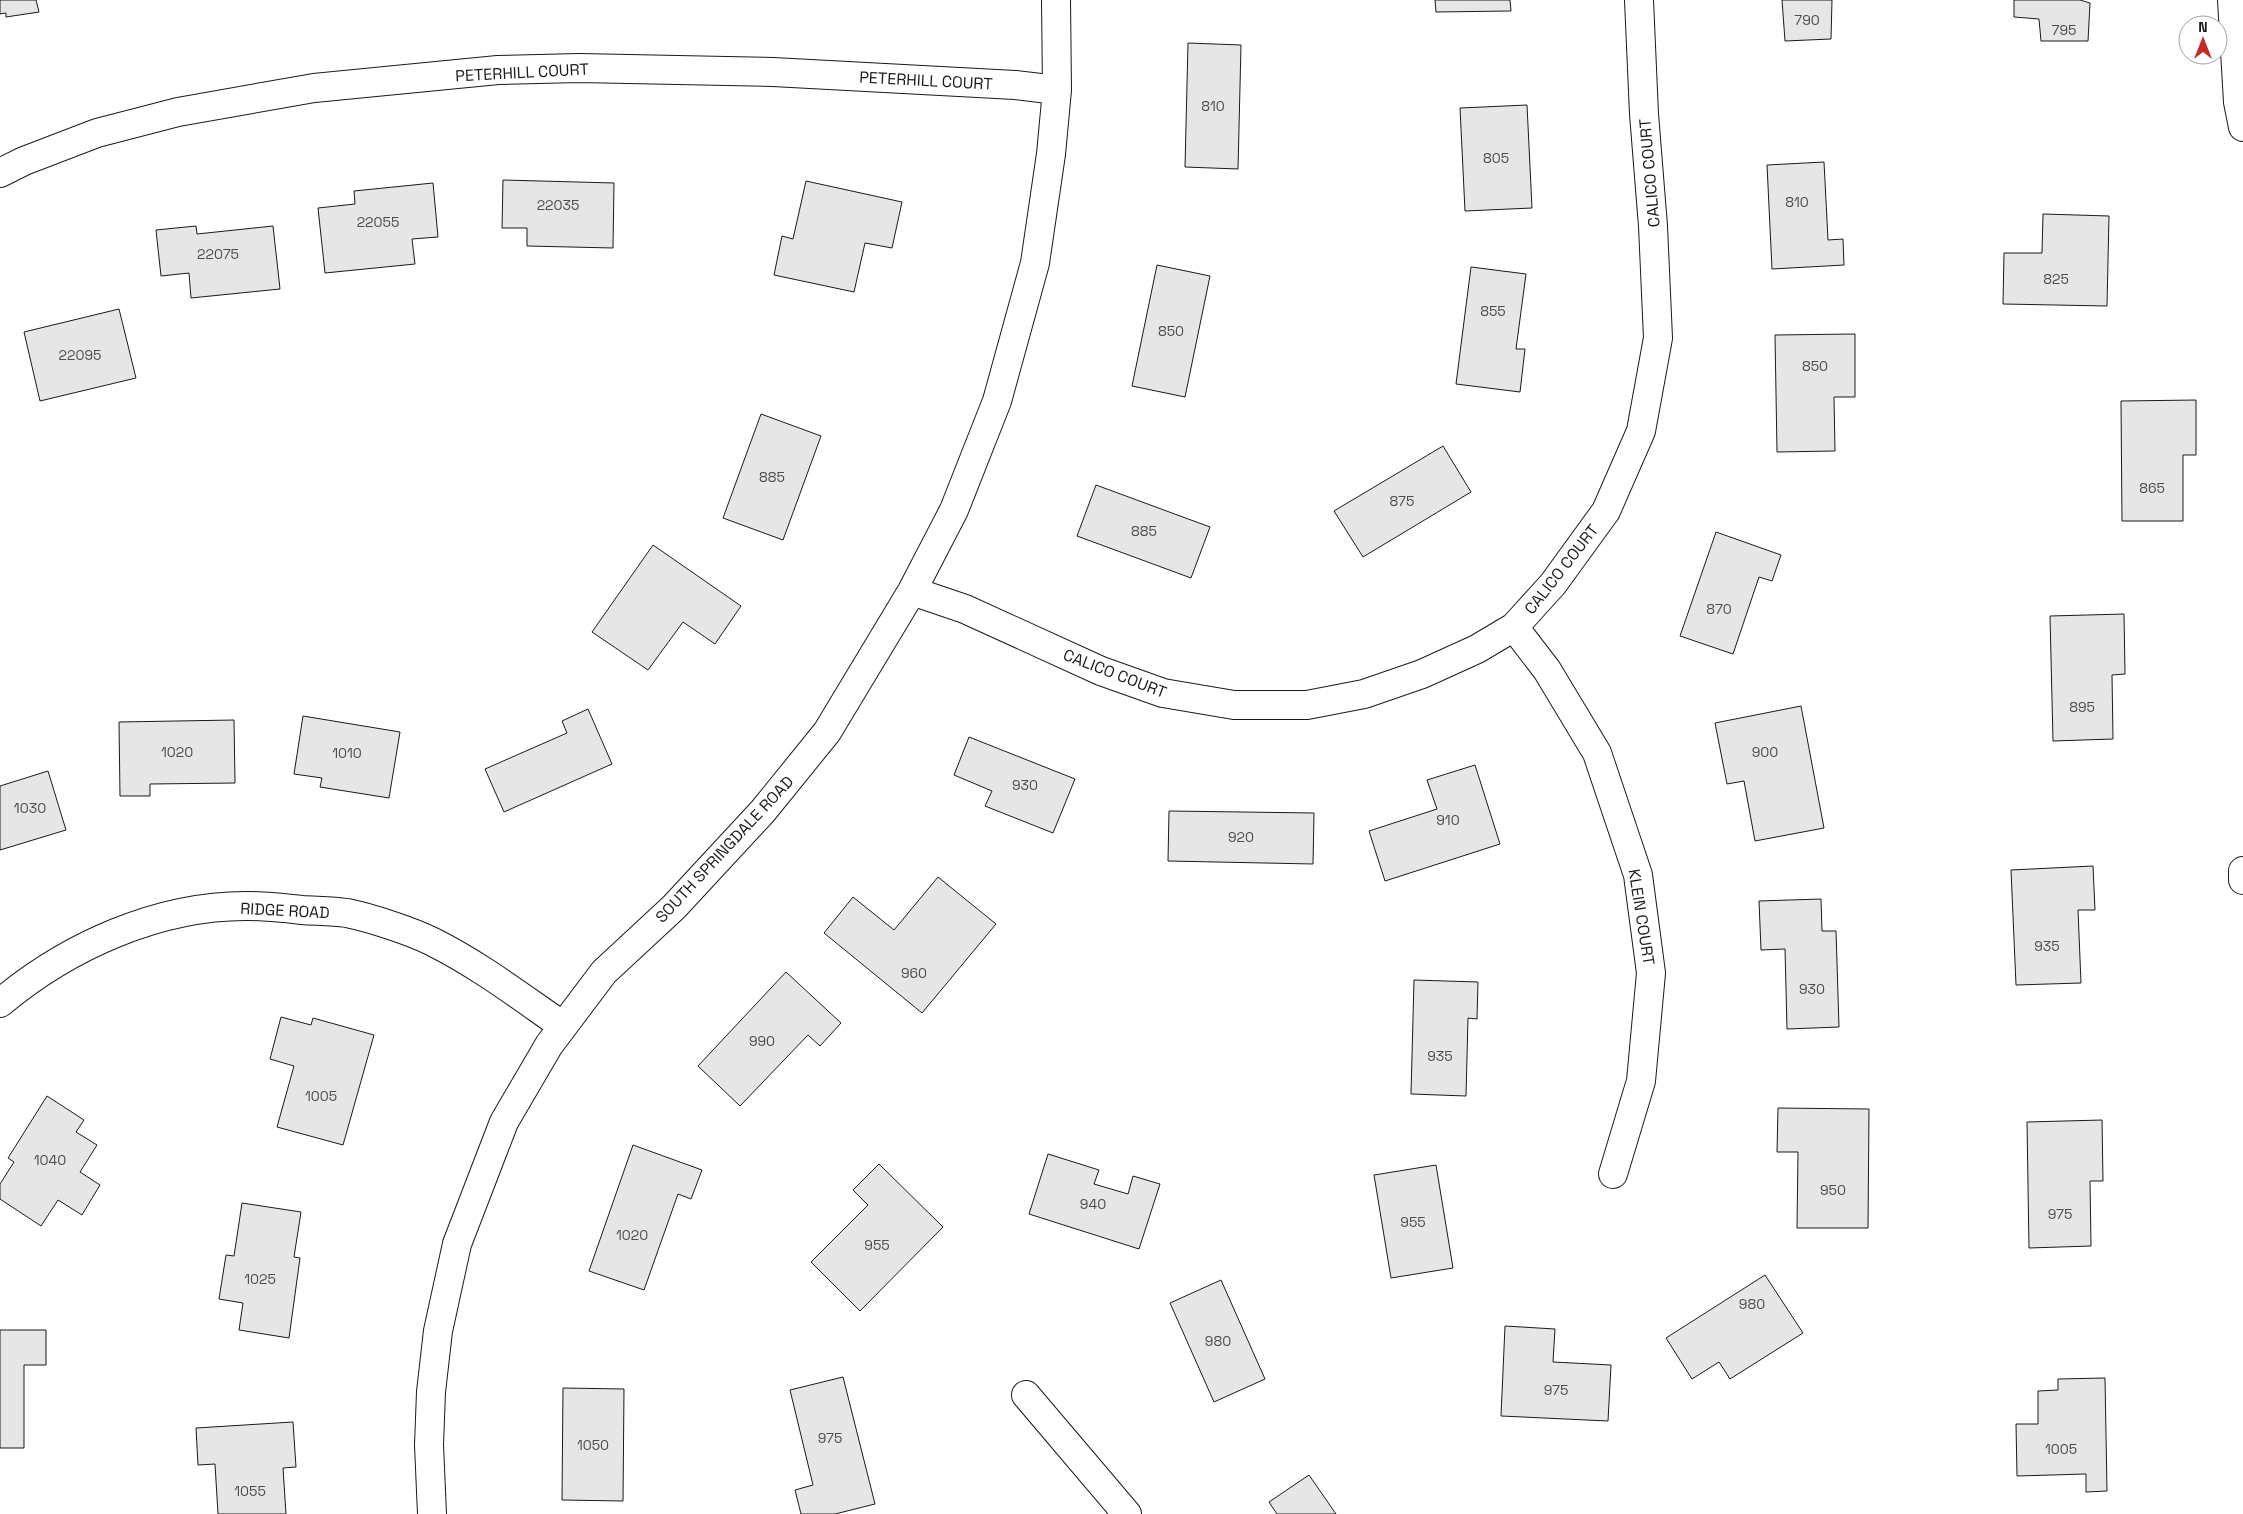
<svg xmlns="http://www.w3.org/2000/svg" width="2243" height="1514" viewBox="0 0 2243 1514" font-family="'Space Grotesk',sans-serif">
  <rect width="100%" height="100%" fill="#fff"/>
  <path fill="#e6e6e6" stroke="#1a1a1a" d="M0,0h36l3,12 -33,5v-4l-6,1z
    M1435,0h75l1,11 -75,1z
    M1782,0h50l-1,39 -46,2z
    M2014,0h66l10,3 -2,38h-47l-2,-22 -25,-2z
    M1188,43l53,2 -3,124 -53,-2z
    M1527,105l5,103 -67,3 -5,-103z
    M1824,162l4,78 15,-1 1,26 -72,4 -5,-104z
    M503,180l111,3 -1,65 -86,-2v-18h-25z
    M806,181l96,21 -10,46 -27,-5 -11,49 -80,-17 8,-39 11,3z
    M433,183l5,54 -26,2 3,25 -90,9 -7,-65 37,-4 -1,-13z
    M2043,214l66,2 -2,90 -104,-2 1,-51h38z
    M196,226l1,8 76,-8 7,63 -89,9 -2,-25 -28,3 -5,-46z
    M1157,265l53,11 -25,121 -53,-11z
    M1471,267l55,7 -10,75h9l-5,43 -64,-8z
    M119,309l17,69 -96,23 -16,-69z
    M1855,334v63h-21l1,54 -58,1 -2,-117z
    M2196,400v55h-13v66h-61l-1,-120z
    M761,414l60,22 -38,104 -60,-22z
    M1443,446l28,46 -108,65 -29,-46z
    M1096,485l114,42 -19,51 -114,-42z
    M1716,532l65,23 -9,26 -13,-4 -26,77 -53,-18z
    M653,545l88,61 -26,38 -32,-22 -35,48 -56,-38z
    M2124,614l1,60 -13,1 1,64 -60,2 -3,-125z
    M1801,706l23,122 -69,13 -11,-60 -17,3 -12,-61z
    M588,709l24,55 -108,48 -19,-43 82,-36 -5,-12z
    M303,716l97,16 -11,66 -69,-11 2,-9 -28,-4z
    M234,720l1,63 -85,1v12h-30l-1,-74z
    M969,737l106,42 -22,54 -68,-27 7,-15 -38,-16z
    M1475,765l25,79 -115,37 -16,-50 68,-22 -10,-29z
    M48,771l18,59 -66,20v-64z
    M1169,811l145,2 -1,51 -145,-3z
    M2093,866l2,44h-17l3,73 -65,2 -5,-115z
    M938,877l58,47 -74,89 -98,-80 29,-36 41,33z
    M1821,899l1,32h14l3,96 -52,2 -2,-80 -24,1 -2,-49z
    M786,972l55,51 -21,23 -12,-11 -68,71 -42,-40z
    M1414,980l64,2 -1,37 -9,-1 -2,78 -55,-2z
    M281,1017l30,8 2,-7 61,17 -31,110 -66,-18 17,-61 -24,-7z
    M47,1096l37,24 -8,12 21,13 -17,27 20,13 -18,30 -24,-15 -17,26 -41,-27v-15l14,-22 -6,-4z
    M1778,1108l91,1 -1,119h-71l1,-76h-21z
    M2102,1120l1,61h-13l1,65 -62,2 -2,-126z
    M633,1145l69,25 -11,29 -13,-5 -34,96 -55,-19z
    M1048,1154l51,16 -5,14 34,10 5,-18 27,8 -21,65 -110,-35z
    M879,1164l64,63 -83,84 -49,-49 57,-57 -15,-15z
    M1436,1165l17,103 -62,10 -17,-103z
    M242,1203l59,9 -7,45 6,1 -11,80 -50,-8 4,-27 -24,-4 7,-44 8,1z
    M1765,1275l38,58 -73,46 -11,-17 -27,17 -26,-41z
    M1221,1280l44,99 -51,23 -44,-99z
    M1505,1326l50,3 -2,33 58,3 -3,56 -107,-5z
    M0,1330h46v35h-22v83h-24z
    M843,1377l32,127 -40,10h-34l-6,-24 18,-5 -23,-95z
    M2105,1378l2,113 -21,1v-18l-69,2 -1,-52h22v-33l20,-1v-11z
    M563,1388l61,1 -1,112 -61,-1z
    M293,1422l3,45 -13,1 3,46h-68l-3,-50 -17,1 -2,-37z
    M1309,1475l27,39h-59l-8,-12z"/>
  <g fill="none" stroke-linecap="round" stroke-linejoin="round">
    <g stroke="#1a1a1a" stroke-width="30">
      <path id="street" d="M2232,0l6,102 5,25
        M0,173l24,-12 73,-28 81,-21 136,-24 184,-18 81,-2 194,4 242,13 42,5
        M912,591l53,18 136,62 62,22 71,12h73l57,-11 58,-20 55,-25 37,-22 39,-43 53,-73 35,-80 17,-93 -5,-112 -9,-112 -5,-114
        M1514,627l33,43 50,83 41,122 13,98 -10,108 -28,93
        M2243,871v9
        M0,1003c68,-57 159,-98 249,-97 17,0 35,2 53,4 14,1 30,1 45,3 24,5 64,18 86,29 46,23 88,55 130,84
        M1026,1395l101,119
        M432,1514l-3,-69 2,-53 7,-61 19,-87 47,-122 45,-77 55,-73 70,-65 89,-96 64,-79 85,-141 42,-81 43,-109 38,-138 16,-109 6,-64 -1,-90"/>
    </g>
    <use href="#street" stroke="#fff" stroke-width="28"/>
  </g>
  <g text-anchor="middle" stroke-width="4" stroke-linejoin="round" paint-order="stroke">
    <g font-size="14" fill="#4d4d4d">
      <text x="1807" y="25">790</text>
      <text x="2064" y="35">795</text>
      <text x="1213" y="111">810</text>
      <text x="1496" y="163">805</text>
      <text x="1797" y="207">810</text>
      <text x="558" y="210">22035</text>
      <text x="378" y="227">22055</text>
      <text x="218" y="259">22075</text>
      <text x="2056" y="284">825</text>
      <text x="1493" y="316">855</text>
      <text x="1171" y="336">850</text>
      <text x="80" y="360">22095</text>
      <text x="1815" y="371">850</text>
      <text x="772" y="482">885</text>
      <text x="2152" y="493">865</text>
      <text x="1402" y="506">875</text>
      <text x="1144" y="536">885</text>
      <text x="1719" y="614">870</text>
      <text x="2082" y="712">895</text>
      <text x="177" y="757">1020</text>
      <text x="1765" y="757">900</text>
      <text x="347" y="758">1010</text>
      <text x="1025" y="790">930</text>
      <text x="30" y="813">1030</text>
      <text x="1448" y="825">910</text>
      <text x="1241" y="842">920</text>
      <text x="2047" y="951">935</text>
      <text x="914" y="978">960</text>
      <text x="1812" y="994">930</text>
      <text x="762" y="1046">990</text>
      <text x="1440" y="1061">935</text>
      <text x="321" y="1101">1005</text>
      <text x="50" y="1165">1040</text>
      <text x="1833" y="1195">950</text>
      <text x="1093" y="1209">940</text>
      <text x="2060" y="1219">975</text>
      <text x="1413" y="1227">955</text>
      <text x="632" y="1240">1020</text>
      <text x="877" y="1250">955</text>
      <text x="260" y="1284">1025</text>
      <text x="1752" y="1309">980</text>
      <text x="1218" y="1346">980</text>
      <text x="1556" y="1395">975</text>
      <text x="830" y="1443">975</text>
      <text x="593" y="1450">1050</text>
      <text x="2061" y="1454">1005</text>
      <text x="250" y="1496">1055</text>
    </g>
    <g font-size="16" fill="#1a1a1a" stroke="#fff">
      <text transform="translate(522 72) rotate(-3)" y="6">PETERHILL COURT</text>
      <text transform="translate(926 80) rotate(3)" y="6">PETERHILL COURT</text>
      <text transform="translate(1649 173) rotate(-95)" y="6">CALICO COURT</text>
      <text transform="translate(1561 569) rotate(-52)" y="6">CALICO COURT</text>
      <text transform="translate(1115 673) rotate(21)" y="6">CALICO COURT</text>
      <text transform="translate(724 849) rotate(-47)" y="6">SOUTH SPRINGDALE ROAD</text>
      <text transform="translate(285 910) rotate(3)" y="6">RIDGE ROAD</text>
      <text transform="translate(1642 917) rotate(81)" y="6">KLEIN COURT</text>
    </g>
  </g>
  <g transform="translate(2203 40)"><circle r="24" fill="#ffffff" stroke="#a3a3a3"/>
  <path d="M0-4L9 19L0 12L-9 19Z" fill="#c62828"/>
  <text y="-8" font-size="14" font-weight="bold" text-anchor="middle" fill="#1a1a1a">N</text>
  </g>
</svg>
